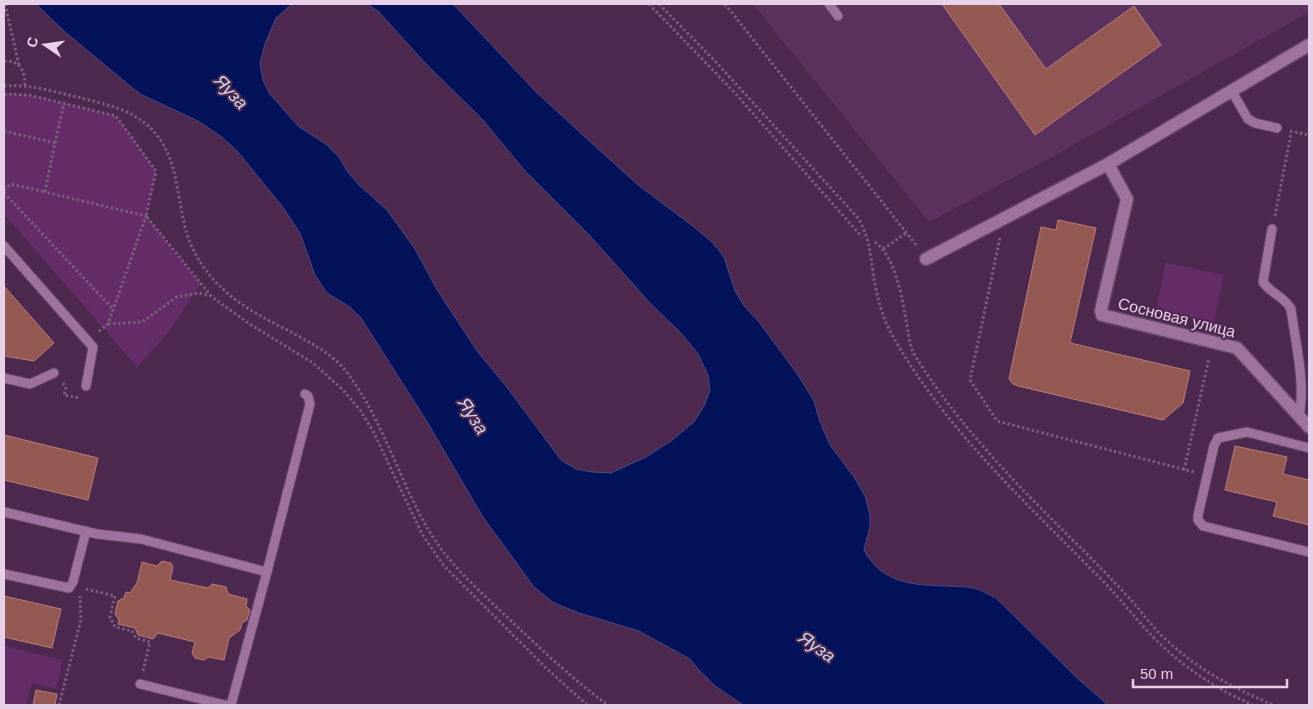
<svg xmlns="http://www.w3.org/2000/svg" width="1313" height="709" viewBox="0 0 1313 709" font-family="Arial,sans-serif">
  <rect width="100%" height="100%" fill="#4d284f"/>
  <path fill="#5b325d" d="M753,4h556v8l-257,145 -123,65z"/>
  <path fill="#642d67" d="M11,93l19,2 86,21 40,55 -10,45 55,68 -33,49 -31,34 -133,-153v-120z
    M1166,263l58,12 -10,47 -58,-12z
    M4,646l59,14 -7,29 -24,-6 -6,22h-22z"/>
  <path fill="#041259" stroke="#484b84" d="M36,4h256l-16,14 -11,26 -5,19 3,17 6,13 29,33 29,19 12,12 8,14 13,15 27,24 28,39 21,39 41,63 29,35 55,74 15,9 16,3 19,1 35,-16 25,-16 23,-19 10,-16 6,-15 -2,-16 -10,-21 -17,-21 -30,-29 -60,-67 -65,-65 -43,-52 -57,-56 -47,-52 -12,-8h86l83,88 49,45 53,48 56,42 19,16 11,14 11,34 9,15 15,16 39,53 16,26 6,21 10,23 24,32 11,19 5,19v11l-6,24c18,34 49,35 84,36 11,1 24,0 34,5 5,2 9,5 14,7l80,79 32,28h-365l-29,-20 -16,-16 -8,-10 -51,-28 -60,-18 -25,-10 -20,-16 -51,-70 -57,-97 -65,-102 -11,-11 -23,-14 -12,-18 -15,-42 -18,-27 -44,-54 -16,-15 -24,-16 -58,-27 -75,-62z"/>
  <path fill="#955954" stroke="#bc7d77" d="M942,4h57l47,65 88,-63 27,39 -126,90z
    M1058,220l38,8 -26,115 120,28 -7,32 -20,17 -145,-34 -5,-2 -4,-5 32,-152 15,3z
    M4,286l50,57 -20,18 -30,-5z
    M4,435l94,23 -10,42 -84,-20z
    M1235,446l52,11 -4,17 26,6v45l-36,-9 4,-14 -52,-12z
    M162,561l9,2 2,4 -3,13 38,8 4,-4 14,3 2,7 19,5 -1,7 4,4 -3,10 -5,3 -2,7 -11,8 -5,22 -16,-3 -4,3 -9,-2 -3,-5 3,-11 -37,-9 -5,6 -15,-4 -3,-7 -17,-4 1,-4 -4,-6 3,-13 6,-3 2,-6 4,1 7,-10 5,-21 15,4z
    M4,596l57,13 -9,39 -48,-11z
    M36,690l21,4 -2,11h-22z"/>
  <g fill="none" stroke-linecap="round" stroke-linejoin="round">
    <g stroke="#654466" stroke-width="11">
      <path id="service" d="M829,4l9,12
        M1231,90l17,29 7,4 22,5
        M1272,229l-9,53c7,11 22,15 28,27 4,31 15,76 8,107
        M4,246l89,101 -7,39
        M4,378l26,6 24,-11
        M1309,448l-62,-16 -29,6 -4,8 -16,69v5l5,6 106,26
        M4,512l93,22 44,5 126,33 -36,133
        M267,572l43,-168 -2,-8 -3,-2
        M4,574l65,14 4,-6 13,-51
        M140,684l85,21"/>
    </g>
    <g stroke="#654466" stroke-width="15">
      <path id="minor" d="M1108,164l19,35 -26,111 1,5 135,33 72,79
        M926,259l182,-95 201,-119"/>
    </g>
    <path stroke="#7d5c7e" stroke-width="3" stroke-dasharray="2.5 2.5" stroke-linecap="butt" d="M5,4l14,61
      M649,4l85,88 128,145
      M659,4l57,58 142,156c11,19 12,33 15,54 3,21 8,42 18,61 52,93 128,163 202,238 22,21 40,45 61,67 29,29 62,51 99,67
      M725,4l192,242
      M4,61c17,-1 21,11 21,25
      M4,86c27,-2 55,7 81,13 15,4 30,7 44,14 49,25 45,69 56,114 5,20 15,37 28,52 22,25 51,39 80,54 19,11 38,20 52,37 37,47 53,108 83,159 20,35 51,61 80,89 32,30 64,61 100,87
      M4,94l25,1 87,21 40,55 -10,45 66,81 36,26 65,40 29,26 18,21 13,21 49,103 22,32 101,101 42,38
      M4,131l51,12 -10,49 101,24 -38,108 -10,8
      M1290,131l19,4
      M55,143l9,-40
      M4,190l7,-6 34,8
      M4,193l109,116
      M1275,216l16,-82
      M1000,238l-30,142 27,41 197,51
      M875,242c26,20 29,74 36,105l3,7c47,76 110,138 173,200 15,15 30,31 45,47 12,14 23,30 38,42 30,28 66,46 103,62
      M883,249l23,-16
      M108,324l34,-2 35,-25 22,-4 12,3
      M63,383l3,4 -2,8 15,3
      M1184,470l25,-112
      M86,589l29,7 -5,21 5,10 17,4 4,7 14,4 -7,29
      M59,705l22,-85 -1,-24"/>
    <use href="#service" stroke="#9d739e" stroke-width="9"/>
    <use href="#minor" stroke="#9d739e" stroke-width="12"/>
  </g>
  <g text-anchor="middle" stroke-width="4" stroke-linejoin="round" paint-order="stroke">
    <g font-size="16" fill="#e7d0e8" stroke="#4d284f">
      <text transform="translate(1177 317) rotate(14)" y="6">Сосновая улица</text>
    </g>
    <g font-size="18" font-style="italic" fill="#ccd6eb" stroke="#4d284f">
      <text transform="translate(231 92) rotate(47)" y="6">Яуза</text>
      <text transform="translate(473 416) rotate(57)" y="6">Яуза</text>
      <text transform="translate(817 647) rotate(35)" y="6">Яуза</text>
    </g>
  </g>
  <rect width="1313" height="709" fill="none" stroke="#e7d0e8" stroke-width="10"/>
  <g transform="translate(45 45) rotate(283)" stroke="#4d284f" stroke-width="4" paint-order="stroke">
  <path d="M0-4L9 19L0 12L-9 19Z" fill="#e7d0e8"/>
  <text y="-8" font-size="14" font-weight="bold" text-anchor="middle" fill="#e7d0e8">С</text>
  </g>
  <path d="M1133 679v8h154v-8" fill="none" stroke="#e7d0e8" stroke-width="2.5"/>
  <text x="1140" y="679" font-size="15" fill="#e7d0e8" stroke="#4d284f" stroke-width="4" paint-order="stroke">50 m</text>
</svg>
